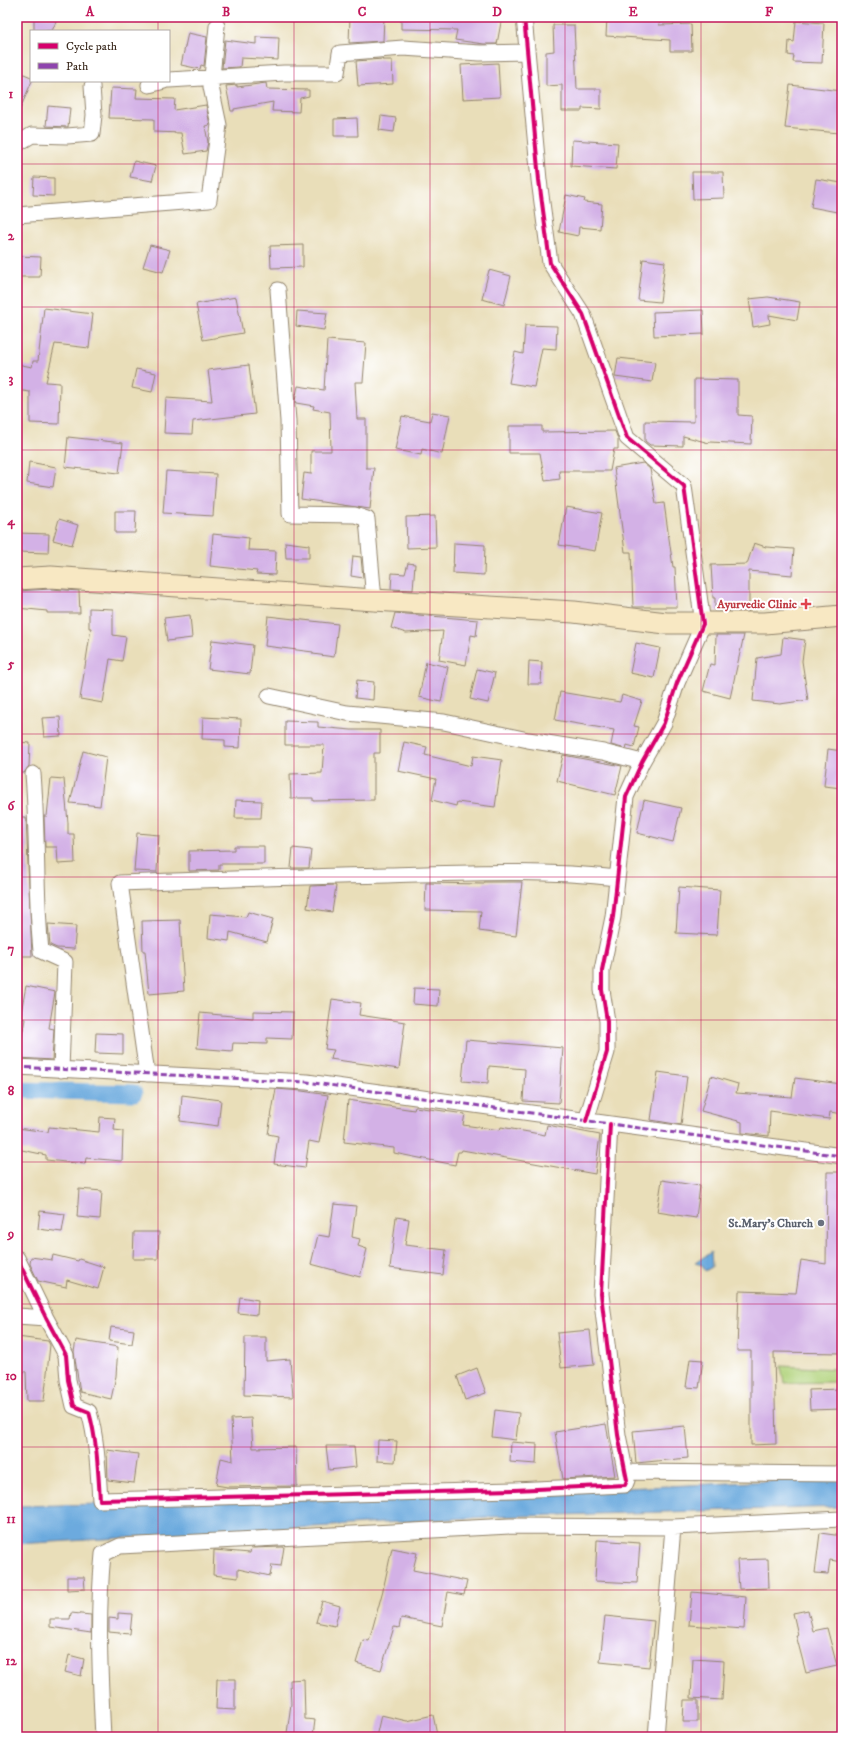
<svg xmlns="http://www.w3.org/2000/svg" width="859" height="1754" viewBox="0 0 859 1754" font-family="'IM FELL DW Pica',serif">
  <rect width="100%" height="100%" fill="#fff"/>
  <filter id="ink" filterUnits="userSpaceOnUse"><feTurbulence type="fractalNoise" baseFrequency=".025" numOctaves="2"/><feDisplacementMap in="SourceGraphic" scale="8" xChannelSelector="R" yChannelSelector="G"/><feConvolveMatrix kernelMatrix="1 2 1 2 8 2 1 2 1" color-interpolation-filters="sRGB"/></filter>
  <filter id="wash" filterUnits="userSpaceOnUse"><feTurbulence type="fractalNoise" baseFrequency=".012" numOctaves="4" result="noise"/><feDisplacementMap in="SourceGraphic" scale="16" xChannelSelector="R" yChannelSelector="G"/><feGaussianBlur stdDeviation="0.9" result="paint"/><feColorMatrix in="noise" values="0 0 0 0 0 0 0 0 0 0 0 0 0 0 0 0 0 1.4 0 .05"/><feComposite in="paint" operator="in"/></filter>
  <g filter="url(#wash)">
    <rect width="100%" height="100%" fill="#e9deb9"/>
    <path fill="#b1d37c" stroke="#767e4d" d="M781,1366l55,3 -1,13 -51,1z"/>
    <path fill="#6caade" stroke="#546a7e" d="M711,1252l1,15 -7,4 -3,-6 -7,-2z
      M842,1479v28l-354,10 -471,27v-38l463,-11 313,-15z"/>
    <g fill="none" stroke-linecap="round" stroke-linejoin="round">
      <path stroke="#6caade" stroke-width="17" d="M17,1090l117,3"/>
    </g>
    <g id="blocks">
      <path fill="#d3b1e6" d="M34,17h24l-6,14h-18z
        M350,17h34l-1,24 -34,2z
        M401,17h101l-5,27h-13l-29,-4 2,-10 -56,-1z
        M607,17l53,2 -1,6 32,-1 1,27h-22v-11l-64,-4z
        M796,21l28,2 -2,40 -29,-1 1,-6 -6,-1 1,-14 5,1z
        M553,25h21l3,64h24v20l-19,-1v3h-20v-26l-16,1v-34l8,-1z
        M188,33l19,4 -3,29 -3,-1 -1,4 -19,-4z
        M256,37l23,1 -1,22 -37,-2 -1,9 -18,1 3,-28 31,4z
        M383,59l-1,1h10l1,24 -35,2 -2,-25z
        M498,63l2,34 -37,2 -2,-34z
        M17,71l14,6 1,4 -15,35z
        M266,83l1,6 42,1v6l-9,2 -1,14 -27,-1 1,-9 -39,7v2h-3l-5,-25 11,-1v2z
        M790,85l52,6 -3,42 -54,-5z
        M111,88l26,1 -1,9 39,1 -1,11 32,-5 4,20 -5,1 3,16 -2,9 -21,3 -4,-21 -27,-1v-13l-45,-1z
        M48,106l22,2 -2,19 -22,-1z
        M381,116l15,2 -2,14 -15,-2z
        M357,118l1,18h-24v-17z
        M572,140l46,3 -2,26 -45,-3z
        M134,161l22,5 -4,15 -22,-4z
        M692,172h31l1,26 -31,1z
        M34,177l20,1v18l-21,-1z
        M816,179l26,4v30l-31,-6z
        M566,195l19,4 -1,3 18,2 -2,25 -21,-2 -1,9 -19,-4z
        M150,245l20,5 -7,22 -20,-5z
        M303,245v22l-32,1 -1,-22z
        M17,256l24,1 -1,20h-23z
        M643,259l22,3 -5,40 -22,-2z
        M489,270l22,6 -7,29 -22,-6z
        M236,297l7,36 -40,7 -7,-36z
        M768,297l32,5 -3,18 -28,-5 1,9 -17,3 -4,-28z
        M44,308l49,6 -4,34 -34,-4 -9,38 14,1 -1,41 -29,-1v-31l-13,-2v-26l15,3 1,-6h5z
        M703,310l1,24 -50,2 -1,-24z
        M297,311l30,2 -3,17 -28,-4z
        M525,325l32,1 -1,23 -14,-1 -8,39 -25,-4 6,-31 8,2z
        M327,340l39,3 -3,39h-8l2,37h9v49h8l-4,41 -69,-10 3,-26 7,1v-23h20l-1,-39 -17,-3 1,-3 -18,-3 -1,-2 3,-15 26,4z
        M618,358l37,4 -3,20 -37,-5z
        M249,365l6,49 -62,7 -1,13 -28,-1 2,-35 46,3 -4,-31z
        M136,369l20,4 -4,19 -20,-4z
        M694,379l44,1v35l14,1 -1,28 -42,-2v1l-26,-7v10l-33,-1 -5,-4v-20l49,1z
        M432,412l18,3 -8,39 -20,-5 -1,6 -26,-5 7,-34 28,5z
        M509,426h33v6l73,-1 3,8v10h-4l-4,22h-51l1,8 -15,2 -5,-28h-31z
        M68,437l55,6 -4,30 -54,-6z
        M29,462l27,5 -3,20 -26,-4z
        M643,463l7,6 6,35 8,-1 9,64h2l2,40h-44l-2,-55h-6l-11,-84z
        M166,471l50,3 -3,42 -50,-3z
        M566,507l36,6 -7,38 -36,-6z
        M115,511h21l-1,22h-20z
        M435,516l1,31 -29,1 -1,-31z
        M59,519l19,6 -6,20 -19,-5z
        M17,533l32,1 -1,19 -31,-1z
        M213,534l36,4 -1,12 28,1 -1,24 -19,-1 1,-3 -47,-5z
        M285,542l24,3v13h-23z
        M454,543l31,2 -1,30 -31,-2z
        M754,543l12,4 28,2 -2,26 -43,-4v40h-34v-13h-2l-2,-33 36,-1z
        M353,556l8,1 2,21 -12,-2z
        M408,563l7,1 -2,26 -22,-1 1,-16 13,1z
        M51,589l28,2 1,22h-33v-2l-30,-3v-17z
        M89,608l24,1v26l13,2 -4,24 -12,-2 -7,44 -23,-4 11,-71h-2z
        M395,613l83,7 -2,16 -5,-1 -5,30 -27,-5 4,-29 -37,2 -15,-5z
        M190,615l2,23 -25,3 -3,-23z
        M268,616l70,8 -4,33 -21,-3v-2l-48,-6z
        M716,635h28l-14,63 -27,-7 7,-27 5,1z
        M783,637l22,3 -3,21 6,39 -28,4 -27,-3 4,-43 24,-4z
        M212,640l41,5 -3,29 -42,-5z
        M636,643l24,5 -6,30 -24,-5z
        M529,661l13,1 -1,22h-13z
        M426,662l22,5 -7,35 -22,-5z
        M477,669l18,4 -7,30 -18,-4z
        M357,680l17,2 -1,18 -18,-2z
        M560,692l60,10 2,-7 20,6 -8,25 5,1 -5,20 -7,-2 -1,4 -15,-4 3,-15 -59,-10z
        M60,717l1,19 -17,1 -2,-19z
        M203,717l38,2 -1,29 -15,-1v-7l-23,-1z
        M285,721l33,1v5l33,3h29v23h-6v47l-61,1v-3h-22l-1,-24 32,-1 2,-28h-39z
        M17,742l13,1 -1,23 -5,7h-7z
        M404,742l23,5 -2,8 46,11 2,-10 29,4 -7,47 -38,-5 -1,4 -24,-6 4,-21 -38,-8z
        M828,749l14,2v37l-18,-2z
        M83,751l23,6 -6,49 -30,-3z
        M563,755l59,11 -7,29 -58,-14z
        M51,778l13,1 4,44v11h6l1,29 -17,1 -1,-17h-12l-1,-31h3z
        M236,800l26,1 -1,17h-26z
        M644,800l37,8 -8,34 -36,-9z
        M17,817h9l6,139h-15z
        M137,833l22,2 -2,37 -23,-1z
        M234,846h30v18h-45v6l-30,1v-20l45,-1z
        M293,848l18,2 -2,18h-18z
        M484,882h38l-6,54 -37,-5 2,-20 -56,-1 1,-27 58,1z
        M334,885l2,1 -4,26 -25,-4 3,-22z
        M679,887l41,3 -3,45 -41,-2z
        M248,912l25,7 -6,23 -37,-10 -1,9 -21,-3 2,-24 36,3z
        M180,920l4,71 -35,3 -4,-43h-2l-1,-30z
        M48,924l28,2 -2,23 -17,-1 -7,-3z
        M26,986l29,6 -6,36 5,1 -2,31 -34,-2 7,-39 -5,-1z
        M414,988l25,1 -1,17 -25,-2z
        M332,999l29,4 -2,12 46,7 -6,47 -69,-10 4,-9 -9,-1z
        M253,1011l40,1 -1,27 -25,-1v6l-34,-1 -1,8 -35,-3 3,-35 53,5z
        M96,1033l27,1v20l-28,-1z
        M466,1040l97,8 -4,55 -36,-2 2,-32 -36,-3 -1,17 -26,-2z
        M658,1072l29,4 -6,49 -30,-5z
        M711,1076l27,8 -2,9 56,4 3,-19 47,6v30l-12,-2 -1,7 -59,-8 -1,25 -27,-3v-11l-41,-11z
        M276,1089l26,2 26,4 -9,48 -10,-2 -4,27 -31,-4 4,-28 -10,-2z
        M182,1095l39,5 -3,26 -38,-5z
        M348,1100l66,10 1,-3 50,7 -2,11 37,5 1,-3 44,8 2,-10 53,10 -5,39 -133,-24 -1,2h-3l-3,13 -61,-12v-5l-50,-6z
        M100,1117l15,1 -1,12 9,1 -1,30 -36,-3 -1,6 -39,-4v-5l-29,-6v-21l31,4 1,-5 50,5z
        M827,1172h15v181l-68,-1 2,92 -25,1v-94h-14l2,-60 57,2 5,-33 25,4z
        M662,1180l38,6 -4,32 -39,-6z
        M79,1189l23,2 -2,28 -23,-2z
        M334,1204l22,2 -4,31 8,2 -2,7 9,3 -7,28 -49,-13 7,-29 11,2z
        M40,1211l25,3 -3,18 -24,-3z
        M396,1217l13,2 -4,26 41,5 -3,25 -53,-7z
        M134,1232h25l-1,27h-25z
        M53,1255l25,6 1,-2 25,8 -6,22 -31,-9 -1,7 -28,-6 -8,-17 1,-7 21,3z
        M240,1297l18,3 -1,15 -19,-2z
        M111,1327l23,3 -2,14 -23,-3z
        M590,1330l4,35 -33,3 -4,-35z
        M17,1337l31,4 2,4 -6,56h-17l-1,-29 -9,-2z
        M245,1337h21v24l24,-2 3,38 -49,-2z
        M76,1340l42,7 -2,29 -5,23 -31,-7 -6,-40z
        M690,1359l13,1 -4,28 -13,-1z
        M477,1368l9,25 -21,7 -8,-24z
        M842,1389v20l-32,1 -1,-20z
        M495,1410l24,3 -3,27 -24,-3z
        M251,1418l2,30 43,-1 1,39 -70,1 -11,-2 5,-27 12,3 -2,-42z
        M606,1424l9,52 -52,3 -8,-47z
        M685,1426l3,32 -52,5 -3,-32z
        M378,1440l19,1 -2,21 -18,-1z
        M511,1442l26,2 -1,20 -26,-2z
        M326,1446h28l2,21 -27,3z
        M107,1450l31,4 -4,29 -26,-3z
        M820,1533l22,3v26l-12,-2 -2,14 -13,-1z
        M597,1540l43,3 -3,40 -42,-2z
        M281,1547h3l-3,19 -9,-1 -2,11 -32,-7v9l-25,-3 1,-25 36,3 1,-5z
        M392,1548l25,5 -4,17 54,11 -3,14 -16,-3 -6,34 -41,-8 -2,10 -5,-1 -13,43 -25,-7 7,-23 6,1 14,-51z
        M768,1559l1,29 -30,1 -2,-29z
        M67,1577h17l1,12 -18,1z
        M692,1592l54,5 -2,32 -55,-4z
        M322,1601l18,5 -5,20 -19,-4z
        M808,1610l5,21 14,-3 10,38 -31,7 -10,-38h2l-5,-22z
        M71,1613l20,2v18l-41,-6v-8h20z
        M118,1613l14,1 -2,20 -21,-2v-14l9,1z
        M605,1616l49,5 -5,46 -49,-5z
        M69,1655l15,4 -3,17 -16,-4z
        M693,1659l31,2 -2,39 -31,-2z
        M217,1679h18v31l-19,-1z
        M304,1679l1,40 10,1 -2,16 -26,-3 4,-29 -1,-24z
        M684,1700h14v22h-15z
        M381,1715l26,6 26,-6 4,19 -18,3h-43z"/>
    </g>
  </g>
  <g filter="url(#ink)">
    <use href="#blocks" fill-opacity="0" stroke="#92846c" stroke-width="1"/>
    <g fill="none" stroke-linecap="round" stroke-linejoin="round">
      <g stroke="#92846c" stroke-width="17">
        <path id="street" d="M524,17l15,163 11,83 33,51 44,124 57,48 19,138 -26,59 -13,40 -22,39 -16,35 -13,120 -11,53v20l5,31v31l-21,69
          M169,80l115,-7h53l3,-20 63,-5 77,5 47,-1
          M149,85l15,-4
          M17,144l15,-9 35,1 25,-2 2,-19 -2,-29
          M17,215l192,-15 10,-75 -8,-38 6,-61
          M278,290l10,131 2,93 65,1 12,4 7,81
          M269,696l78,17 97,9 84,18 75,12 39,10
          M33,774c5,59 2,118 8,177l24,11 -4,108
          M17,1067l290,15 535,74
          M147,1074l-27,-191c89,-4 178,-6 267,-8 77,-2 154,-6 230,3
          M17,1258l29,60 20,37 2,25 6,26 15,6c8,28 9,58 11,88l414,-10 111,-5 2,-5 -9,-45 -17,-141 9,-170
          M17,1316l29,2
          M626,1472l216,2
          M103,1737c-3,-61 -6,-122 0,-183l17,-8 390,-20 163,1
          M656,1737l17,-210 169,-8"/>
      </g>
      <g stroke="#92846c" stroke-width="23">
        <path id="secondary" d="M17,579l34,-2 323,23 200,12 92,11h99l77,-7"/>
      </g>
      <use href="#street" stroke="#fff" stroke-width="15"/>
      <use href="#secondary" stroke="#f8e8c3" stroke-width="21"/>
      <path stroke="#8e44ad" stroke-width="3" stroke-dasharray="6 3" stroke-linecap="butt" d="M17,1067l290,15 535,74"/>
      <g stroke="#fff" stroke-width="6">
        <path id="cycleway" d="M524,17l15,163 11,83 33,51 44,124 57,48 19,138 -26,59 -13,40 -22,39 -16,35 -13,120 -11,53v20l5,31v31l-21,69
          M17,1258l29,60 20,37 2,25 6,26 15,6c8,28 9,58 11,88l414,-10 111,-5 2,-5 -9,-45 -17,-141 9,-170"/>
      </g>
      <use href="#cycleway" stroke="#d6006c" stroke-width="4"/>
    </g>
  </g>
  <path fill="none" stroke="#c2185b" stroke-width="1" stroke-opacity="0.55" d="M158,17v14M294,17v1720M430,17v1720M565,17v1720M701,17v1720M158,81v1656M17,164h825M17,307h825M17,450h825M17,592h825M17,734h825M17,877h825M17,1020h825M17,1162h825M17,1304h825M17,1447h825M17,1590h825"/>
  <path fill="#e0444e" stroke="#fff" stroke-width="1.5" d="M804 598h4v4h4v4h-4v4h-4v-4h-4v-4h4z"/>
  <circle fill="#6b7280" stroke="#fff" stroke-width="1.5" cx="821" cy="1223" r="4"/>
  <g text-anchor="middle" stroke-width="4" stroke-linejoin="round" paint-order="stroke">
    <g font-size="12" font-weight="bold" fill="#be3a42" stroke="#fff" text-anchor="end">
      <text x="797" y="608">Ayurvedic Clinic</text>
    </g>
    <g font-size="12" font-weight="bold" fill="#5b616d" stroke="#fff" text-anchor="end">
      <text x="813" y="1227">St.Mary's Church</text>
    </g>
  </g>
  <rect width="859" height="1754" fill="none" stroke="#fff" stroke-width="44"/>
  <rect x="30" y="30" width="140" height="52" fill="#ffffff" stroke="#b1aaa5"/>
  <rect x="38" y="43" width="20" height="6" fill="#d6006c" stroke="#b1aaa5"/>
  <text x="66" y="50" font-size="12" fill="#3b2a1e">Cycle path</text>
  <rect x="38" y="63" width="20" height="6" fill="#8e44ad" stroke="#b1aaa5"/>
  <text x="66" y="70" font-size="12" fill="#3b2a1e">Path</text>
  <rect x="22" y="22" width="815" height="1710" fill="none" stroke="#c2185b" stroke-width="1.5"/>
  <g font-size="13" text-anchor="middle" font-weight="bold" fill="#c2185b">
    <text x="90" y="16">A</text>
    <text x="226" y="16">B</text>
    <text x="362" y="16">C</text>
    <text x="497" y="16">D</text>
    <text x="633" y="16">E</text>
    <text x="769" y="16">F</text>
    <text x="11" y="98">1</text>
    <text x="11" y="240">2</text>
    <text x="11" y="383">3</text>
    <text x="11" y="525">4</text>
    <text x="11" y="668">5</text>
    <text x="11" y="810">6</text>
    <text x="11" y="953">7</text>
    <text x="11" y="1095">8</text>
    <text x="11" y="1238">9</text>
    <text x="11" y="1380">10</text>
    <text x="11" y="1523">11</text>
    <text x="11" y="1665">12</text>
  </g>
</svg>
